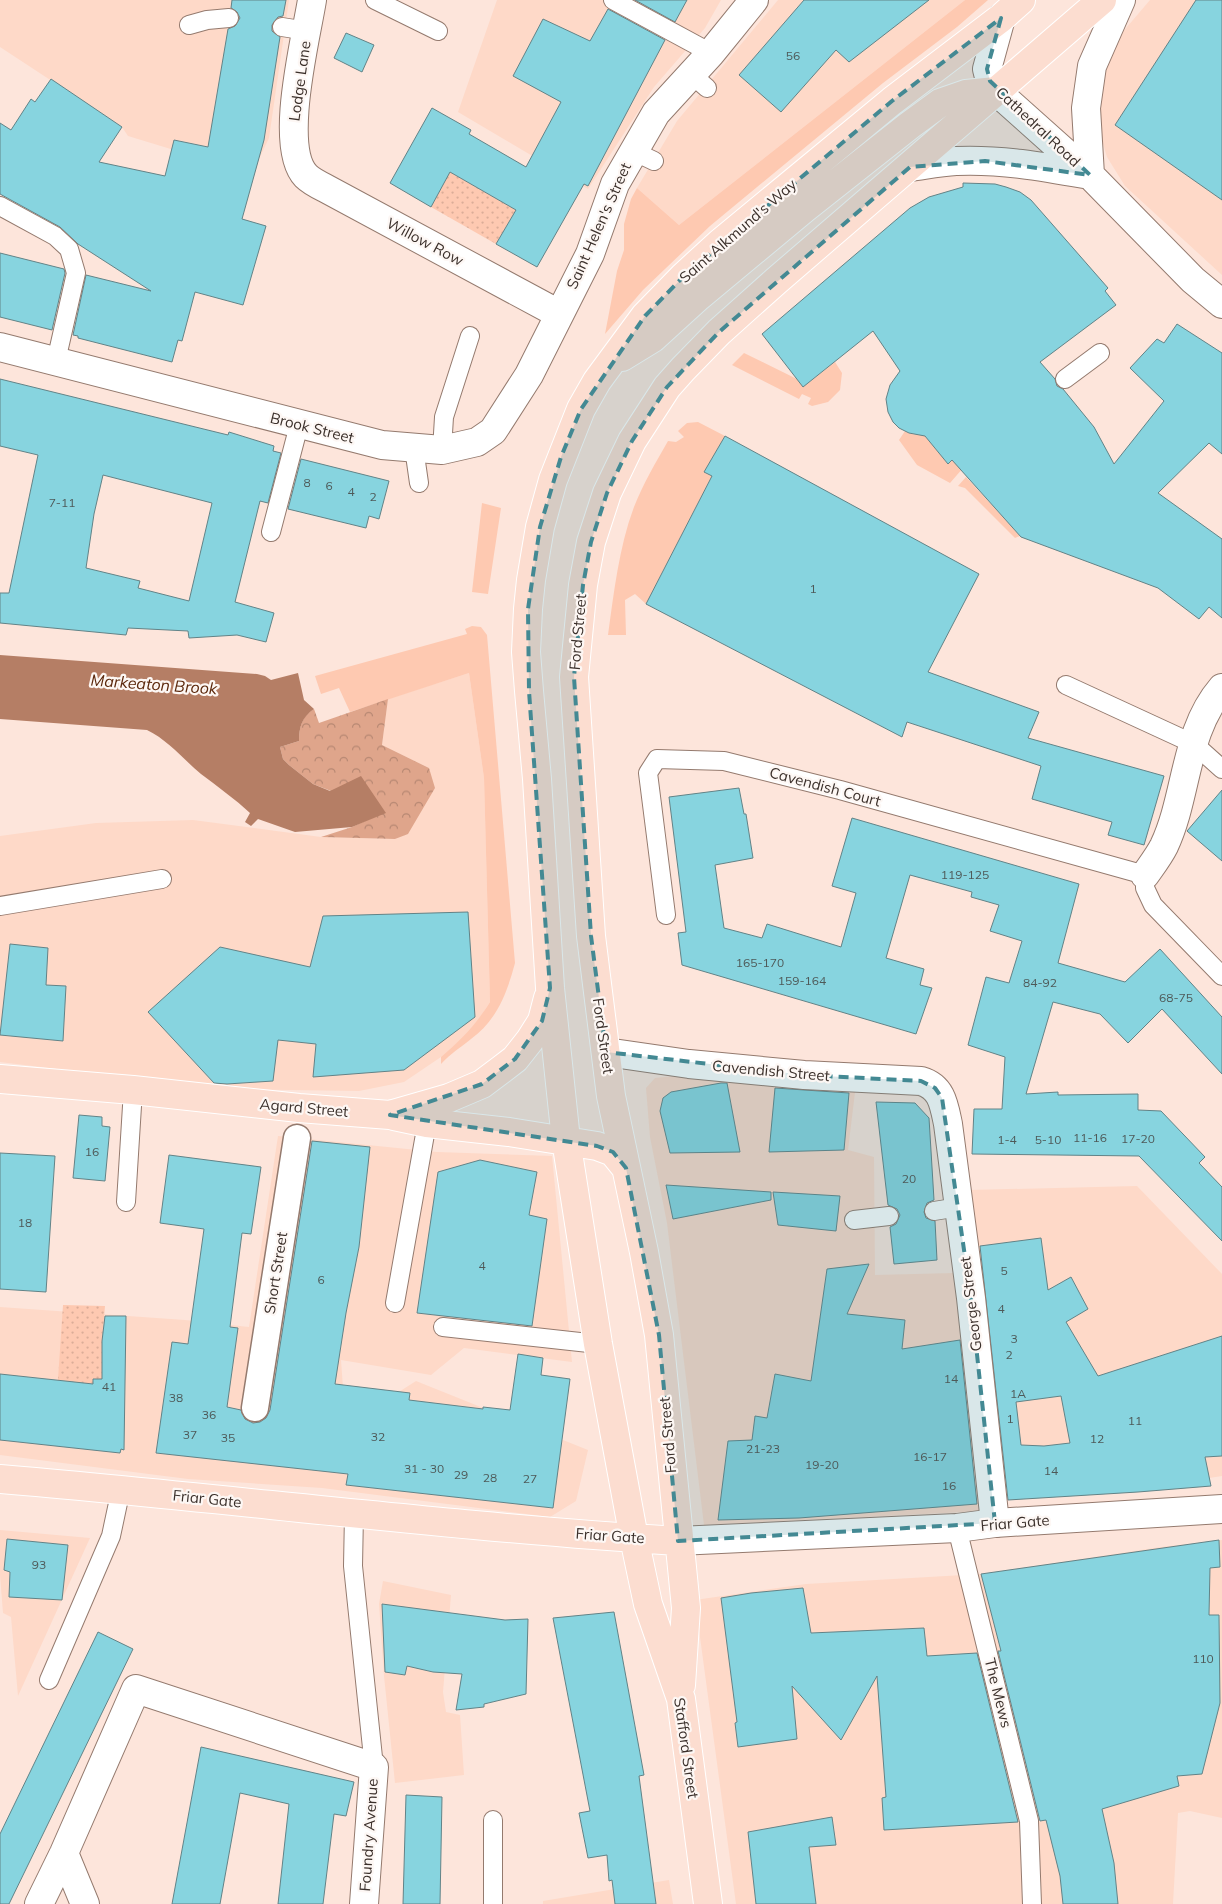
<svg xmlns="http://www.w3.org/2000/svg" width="1222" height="1904" viewBox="0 0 1222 1904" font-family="Mulish,sans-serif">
  <defs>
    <pattern id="forest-crowns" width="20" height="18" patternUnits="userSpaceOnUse" patternTransform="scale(1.25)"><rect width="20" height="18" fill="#dfa58b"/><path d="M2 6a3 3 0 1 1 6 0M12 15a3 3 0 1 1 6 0" fill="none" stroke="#b68772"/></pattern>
    <pattern id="park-dots" width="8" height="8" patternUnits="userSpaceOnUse" patternTransform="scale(1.25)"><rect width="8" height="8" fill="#fec9b1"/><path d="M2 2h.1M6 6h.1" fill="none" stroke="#dbad98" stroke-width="1.8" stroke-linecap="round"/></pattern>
  </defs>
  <rect width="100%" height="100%" fill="#fde5db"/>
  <path fill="#fed9c8" d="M0,0h289l-20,138 -9,19 -84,-17 -2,10 -46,-14 -6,-9 -122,-80z
    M497,0h224l-16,28 -51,59 -66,102 -130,-77z
    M778,0h187l-286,225 -42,-37 40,-67z
    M1150,0h72v275l-97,-89 -18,-29 -9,-30 -1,-27 12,-52z
    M469,673l15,105 6,224 -15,23 -11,12 -23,20 -37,25 -45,9 -140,-2 -219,-27v-226l96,-13 97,-3 128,17 75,2 33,-71 -47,-23 6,-46z
    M694,1074l162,10 -8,66 26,7 1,118 80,-2 30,238 -281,14 -37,-302 -17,-86 -4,-49 9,-10z
    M278,1136l159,16 115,4 20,206 -108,-14 -33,27 -90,-15 4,56 13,2 58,-37 172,69 -12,51 -26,16 -228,-29 -134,-9 -188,-24v-148l185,13 64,7z
    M1137,1186l85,88v202l-13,2 2,8 -73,6 -129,8 -12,-119 -28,-191z
    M0,1530l90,8 -72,158 -7,-79 -8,-4 -3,-38z
    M1222,1540v278l-32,-7 -12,2 -5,91h-437l-41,-304 111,-16 175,-10 180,-27z
    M383,1581l68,14 -8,97 3,20 14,3 4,60 -69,8 -11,-107 -5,-72z
    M669,1880l4,24h-130v-3z"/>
  <path fill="#fec9b1" d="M965,0h23l-31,27 -74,56 -173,143 -67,64 -38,44 12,-63 7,-21v-26l7,-25 6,-11 42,37z
    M744,353l63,31 28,-22 7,11 -2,17 -12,12 -16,4 -4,-2 3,-6 -9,-4 -3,5 -67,-34z
    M698,422l27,14 -20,36 7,4 -66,128 -11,-10 -10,6 1,35h-18c6,-43 11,-88 26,-128 9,-23 22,-45 34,-66l8,1 8,-5 -6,-6 9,-8z
    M905,431l6,3 13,1 24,29 22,-20 7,8 -27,31 -33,-18 -18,-25z
    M966,477l54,59 -5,2 -50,-50 -7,-2z
    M482,503l19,5 -13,86 -16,-2z
    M472,626l9,1 6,8 28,328c-8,30 -18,57 -44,76 -11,9 -20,14 -30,25v-7c22,-19 33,-30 49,-55l-6,-224 -15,-105 -119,39 -11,-24 -18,6 -6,-18 152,-42 -2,-5z"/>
  <path fill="url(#forest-crowns)" d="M388,699l-6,46 47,23 6,20 -27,46 -13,5 -74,-2 31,-10 33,-15 -72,-28 -24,-19 -6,-6 -3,-12 19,-6c0,-14 3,-25 15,-32l5,14z"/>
  <path fill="url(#park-dots)" d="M450,172l66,38 -20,34 -65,-37z
    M63,1305l42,1 -3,35v38l-9,1 -1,16 -35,-2z"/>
  <path fill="#b57e65" d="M0,655l257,19 8,2 6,4 27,-7 6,27 10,9c-12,8 -15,18 -15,32l-19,6 3,12 6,6 24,19 17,7 31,-15 25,37 -34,14 -57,5 -37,-13 -7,7 -6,-4 5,-9c-15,-14 -32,-26 -49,-39 -17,-14 -33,-34 -54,-44l-147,-11z"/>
  <path fill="#87d4df" stroke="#628387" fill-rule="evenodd" d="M232,0h54l-3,16 -5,1 -6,8v6l8,6 -16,103 -22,79 24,7 -23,79 -48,-13 -13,49 -4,-1 -6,22 -94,-24v-2l-5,-1 13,-60 65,16 -73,-47 -18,-17 -60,-33v-71l11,7 20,-31 4,3 16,-23 71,48 -23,35 66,14 9,-36 34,7 20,-118 7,-3 5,-8 -3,-6 -6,-4z
    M635,0h52l-12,22z
    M804,0h125l-80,62 -13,-12 -55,62 -42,-37z
    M1196,0h26v200l-107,-75z
    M608,9l57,31 -77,146 -4,-2 -47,83 -41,-23 20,-34 -66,-38 -19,35 -41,-24 42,-75 39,22 -2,4 57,33 35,-65 -48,-26 30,-57 47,22z
    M346,33l28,12 -12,27 -28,-14z
    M963,183l32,1 11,3 14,5 11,8 77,88 -3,3 11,14 -76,57 15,17 2,7 6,3 31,38 20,37 50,-63 -34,-33 27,-29 7,4 13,-19 45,29v101l-13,-11 -51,50 64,46v79l-13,-11 -10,12 -41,-31 -137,-51 -69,-77 -4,4 -23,-28 -16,-3 -10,-5 -6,-6 -5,-10 -2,-13 4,-14 10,-14 -27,-40 -70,56 -41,-53 148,-126 19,-11 34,-10z
    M0,253l64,16 1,4 -13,57 -52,-13z
    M0,379l228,56 1,-3 45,14 -1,5 8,2 -13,50 -8,-2 -25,101 39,11 -8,29 -29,-7 -48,3 -1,-7 -60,-3 -2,7 -126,-12v-30h9l29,-138 -38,-9zM103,475l109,28 -23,98 -51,-13 2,-7 -54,-13 8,-54z
    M725,436l254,138 -51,98 111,40 -11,26 136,38 -20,69 -36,-10 4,-13 -80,-23 9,-33 -134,-44 -5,15 -256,-133 66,-128 -8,-4z
    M301,459l88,22 -10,38 -10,-3 -3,12 -78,-19z
    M739,788l5,26h2l7,44 -38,7 9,63 38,10 5,-14 74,23 15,-54 -24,-7 20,-68 227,66 -21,79 67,19 35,-33 62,68v57l-60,-65 -34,34 -28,-29 -47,-12 -27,92 32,-2v3l80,-1v16l23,1 44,46 -6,6 23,24v54l-83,-85 -167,-2 2,-45h28l3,-52 -37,-12 18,-68 23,6 13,-42 -32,-10 9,-26 -28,-8 1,-5 -62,-17 -24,83 38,11 -4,16 12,3 -16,46 -234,-69 -4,-32 8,-1 -17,-135z
    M1222,790v71l-35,-30z
    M468,912l7,105 -71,53 -91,7 3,-33 -38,-4 -5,41 -46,3 -13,-1 -66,-71 72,-65 90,20 13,-51z
    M10,944l38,4 -2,37 20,1 -3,55 -63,-6z
    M721,1083h6l13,69 -70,1 -10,-42 3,-13 8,-6z
    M775,1088l74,5 -5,57 -75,2z
    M876,1102l39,1 14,15 5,82 -7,3 -3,9 2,6 9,3 2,39 -43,4 -4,-37 6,-3 4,-9 -3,-6 -9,-4z
    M79,1115l23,2v9l8,1 -5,54 -32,-3z
    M312,1141l58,6 -11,100 -13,66 -11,71 75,9 -1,7 74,9v-2l27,3 8,-56 25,4 -2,17 29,4 -17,129 -207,-23 2,-11 -192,-21 16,-111 16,2 16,-115 -44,-6 9,-68 92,12 -10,67 -9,-1 -12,94 8,1 -11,79 14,3 4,9 8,4 7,-1 6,-4 4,-8z
    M0,1153l55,3 -9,136 -46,-3z
    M480,1160l57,12 -8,43 18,4 -15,107 -115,-13 21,-141z
    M666,1185l105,7v8l-98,19z
    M773,1192l67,4 -4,35 -58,-6z
    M1041,1238l7,52 23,-13 17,32 -22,13 32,54 124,-40v120l-17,1 6,29 -73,6 -130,8 -28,-254zM1061,1396l9,47 -26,3 -23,-1 -5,-43z
    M869,1264l-22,50 58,6 -3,29 58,-9 17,164 -178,14 -81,2 10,-79 24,-1 3,-24 12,2 8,-44 36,7 16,-112z
    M105,1316h21l-2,134 -3,-1 -1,4 -120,-13v-66l93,10v-5h9v-38z
    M7,1539l61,6 -6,55 -53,-3 1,-25 -6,-2z
    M1219,1540l1,27 -10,1 -1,47h10l1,88 -18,71 -25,2 2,10 -77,23 12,54 4,41h-55l-3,-28 -14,-56 -6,1 -42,-170h3l-20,-77z
    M803,1588l8,45 113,-5 3,28 50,-3 41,169 -134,8 -2,-32 4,-1 -9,-121 -36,64 -49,-54 5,53 -59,8 -3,-24 2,-1 -16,-124 30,-5z
    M382,1604l123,16 23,-1 -2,75 -42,10v3l-28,3 6,-36 -29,-2 -26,-6 -2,9 -20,-3z
    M614,1612l30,163 -5,1 17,128h-41l-3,-24 -3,1 -2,-26 -19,3 -9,-45 11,-2 -37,-193z
    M98,1632l35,17 -124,255h-9v-70z
    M201,1747l153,35 -8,34 -12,-2 -11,90h-45l11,-100 -49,-11 -20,111h-48z
    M406,1795l36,2 -2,107h-37z
    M832,1817l4,28 -27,2 7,57h-60l-8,-72z"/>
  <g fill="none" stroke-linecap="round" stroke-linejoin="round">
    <g stroke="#947a6e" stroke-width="20">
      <path id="service" d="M375,0l63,31
        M613,0l98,53
        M189,25l18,-5 22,-2
        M282,27l25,4
        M691,74l16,14
        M633,151l21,10
        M0,206l55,30 14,13 7,24 -20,88
        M1065,379l35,-26
        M414,448l5,35
        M442,450l2,-33 26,-81
        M271,532l28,-107
        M1066,685l128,59 28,25
        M0,906l162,-27
        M666,915l-18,-142 9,-14 67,2 116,29 305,85v13l8,17 69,71
        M126,1202l7,-112
        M934,1211l25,-4
        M854,1220l35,-4
        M395,1303l32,-180
        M443,1327l155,17
        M354,1514l-1,52 21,201
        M957,1528l72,293 3,83
        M49,1680l62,-144 10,-47
        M493,1820v84"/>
    </g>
    <g stroke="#947a6e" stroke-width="29">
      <path id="pedestrian" d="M255,1408l42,-270"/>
    </g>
    <g stroke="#947a6e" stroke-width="30">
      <path id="minor" d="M312,0c-6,38 -34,147 -6,176 5,5 13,9 19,12l234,126
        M0,347l382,98 60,5 35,-8 16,-11 36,-56 61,-121 25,-70 41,-71 55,-60 43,-53
        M1145,875c7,-10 14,-19 19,-29 24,-51 20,-114 58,-158
        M606,1052l83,12 115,11 117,6c21,6 23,24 27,43l23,174 24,225
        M64,1853l21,51
        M39,1904l25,-51 72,-164 238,78 -10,137"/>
    </g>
    <g stroke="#947a6e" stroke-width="30">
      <path id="tertiary" d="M1001,18l-14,51 3,12 6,10 94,84 103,105 29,24
        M910,167c15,-2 30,-5 46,-6 46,-2 89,6 134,14
        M1090,175l-4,-67 6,-42 29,-66
        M678,1541l279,-13 38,-5 227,-14"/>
    </g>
    <g stroke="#fff" stroke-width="30">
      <path id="primary" d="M622,357l31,-19 45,-41 107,-89 105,-83 30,-22 26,-9 30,-3
        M0,1079l133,11 166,18 91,7 59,-17 33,-14 20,-15 13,-10 15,-19 12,-19 6,-23
        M394,1116l33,7 82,9 88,14 16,6 13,16
        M0,1479c226,19 452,48 678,62
        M681,1685l5,-77 -27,-273 -15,-83 -33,-156 -20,-160 -17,-259 9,-92 8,-43 16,-49 25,-52 35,-54 16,-18 36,-37 57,-51 326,-281
        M708,1904l-27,-205 -33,-95 -14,-66 -36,-194 -32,-204 -16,-152 -13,-209 -8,-88 -3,-39 2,-43 3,-29 9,-53 13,-47 28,-71 16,-28 48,-65 39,-40 36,-33 172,-142 109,-83 20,-18"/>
    </g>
    <use href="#service" stroke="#fff" stroke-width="18"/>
    <use href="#pedestrian" stroke="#fff" stroke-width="26"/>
    <use href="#minor" stroke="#fff" stroke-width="28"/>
    <use href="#tertiary" stroke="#fff" stroke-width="28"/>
    <use href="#primary" stroke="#fcddd0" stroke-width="28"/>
  </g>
  <path fill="#438993" fill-opacity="0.2" stroke="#438993" stroke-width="4" stroke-dasharray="10 6" stroke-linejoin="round" d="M1001,18l-14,51 3,12 100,94 -105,-14 -75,6 -191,165 -52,55 -35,54 -25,52 -16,49 -8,43 -9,92 17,259 15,116 198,23 117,6 14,7 7,10 29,200 24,225 -317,18 -19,-206 -33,-167 -13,-16 -16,-6 -207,-31 92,-31 33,-25 27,-38 8,-33 -21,-297 -1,-82 12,-82 21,-70 20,-48 64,-93 39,-40 208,-175z"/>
  <g text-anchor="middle" stroke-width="4.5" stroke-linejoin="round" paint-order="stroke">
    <g font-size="12" fill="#4e5958">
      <text x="793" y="60">56</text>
      <text x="307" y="487">8</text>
      <text x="329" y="490">6</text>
      <text x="351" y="496">4</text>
      <text x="373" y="501">2</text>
      <text x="62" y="507">7-11</text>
      <text x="813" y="593">1</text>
      <text x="965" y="879">119-125</text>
      <text x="760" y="967">165-170</text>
      <text x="802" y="985">159-164</text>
      <text x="1040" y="987">84-92</text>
      <text x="1176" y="1002">68-75</text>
      <text x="1090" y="1142">11-16</text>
      <text x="1138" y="1143">17-20</text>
      <text x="1007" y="1144">1-4</text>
      <text x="1048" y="1144">5-10</text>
      <text x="92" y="1156">16</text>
      <text x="909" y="1183">20</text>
      <text x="25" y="1227">18</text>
      <text x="482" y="1270">4</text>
      <text x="1004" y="1275">5</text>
      <text x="321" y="1284">6</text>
      <text x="1001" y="1313">4</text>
      <text x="1014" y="1343">3</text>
      <text x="1009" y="1359">2</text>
      <text x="951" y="1383">14</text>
      <text x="109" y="1391">41</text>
      <text x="1018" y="1398">1A</text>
      <text x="176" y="1402">38</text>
      <text x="209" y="1419">36</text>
      <text x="1010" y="1423">1</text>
      <text x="1135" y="1425">11</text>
      <text x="190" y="1439">37</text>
      <text x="378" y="1441">32</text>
      <text x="228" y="1442">35</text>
      <text x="1097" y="1443">12</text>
      <text x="763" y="1453">21-23</text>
      <text x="930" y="1461">16-17</text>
      <text x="822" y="1469">19-20</text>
      <text x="424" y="1473">31 - 30</text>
      <text x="1051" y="1475">14</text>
      <text x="461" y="1479">29</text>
      <text x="490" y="1482">28</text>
      <text x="530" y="1483">27</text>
      <text x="949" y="1490">16</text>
      <text x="39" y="1569">93</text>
      <text x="1203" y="1663">110</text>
    </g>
    <g font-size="15" fill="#3b302b" stroke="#fdf7f4">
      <text transform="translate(300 81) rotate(-82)" y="5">Lodge Lane</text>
      <text transform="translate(1038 127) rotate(43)" y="5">Cathedral Road</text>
      <text transform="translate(599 226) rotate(-66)" y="5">Saint Helen's Street</text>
      <text transform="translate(738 231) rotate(-41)" y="5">Saint Alkmund's Way</text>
      <text transform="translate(425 242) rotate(28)" y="5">Willow Row</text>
      <text transform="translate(312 428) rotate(14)" y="5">Brook Street</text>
      <text transform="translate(578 632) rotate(-85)" y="5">Ford Street</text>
      <text transform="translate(825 787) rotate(15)" y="5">Cavendish Court</text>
      <text transform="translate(603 1036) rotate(82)" y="5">Ford Street</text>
      <text transform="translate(771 1071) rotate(5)" y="5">Cavendish Street</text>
      <text transform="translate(304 1108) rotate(5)" y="5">Agard Street</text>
      <text transform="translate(276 1273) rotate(-81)" y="5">Short Street</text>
      <text transform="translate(971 1304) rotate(-97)" y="5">George Street</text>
      <text transform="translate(668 1435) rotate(-95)" y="5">Ford Street</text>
      <text transform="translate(207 1499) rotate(6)" y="5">Friar Gate</text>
      <text transform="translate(1015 1523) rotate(-5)" y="5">Friar Gate</text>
      <text transform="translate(610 1536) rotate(4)" y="5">Friar Gate</text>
      <text transform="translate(998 1693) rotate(76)" y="5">The Mews</text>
      <text transform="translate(686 1748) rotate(82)" y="5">Stafford Street</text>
      <text transform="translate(369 1835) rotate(-86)" y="5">Foundry Avenue</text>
    </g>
    <g font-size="16" font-style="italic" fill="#5c280c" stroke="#fdf7f4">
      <text transform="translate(154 684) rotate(4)" y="6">Markeaton Brook</text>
    </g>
  </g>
</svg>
